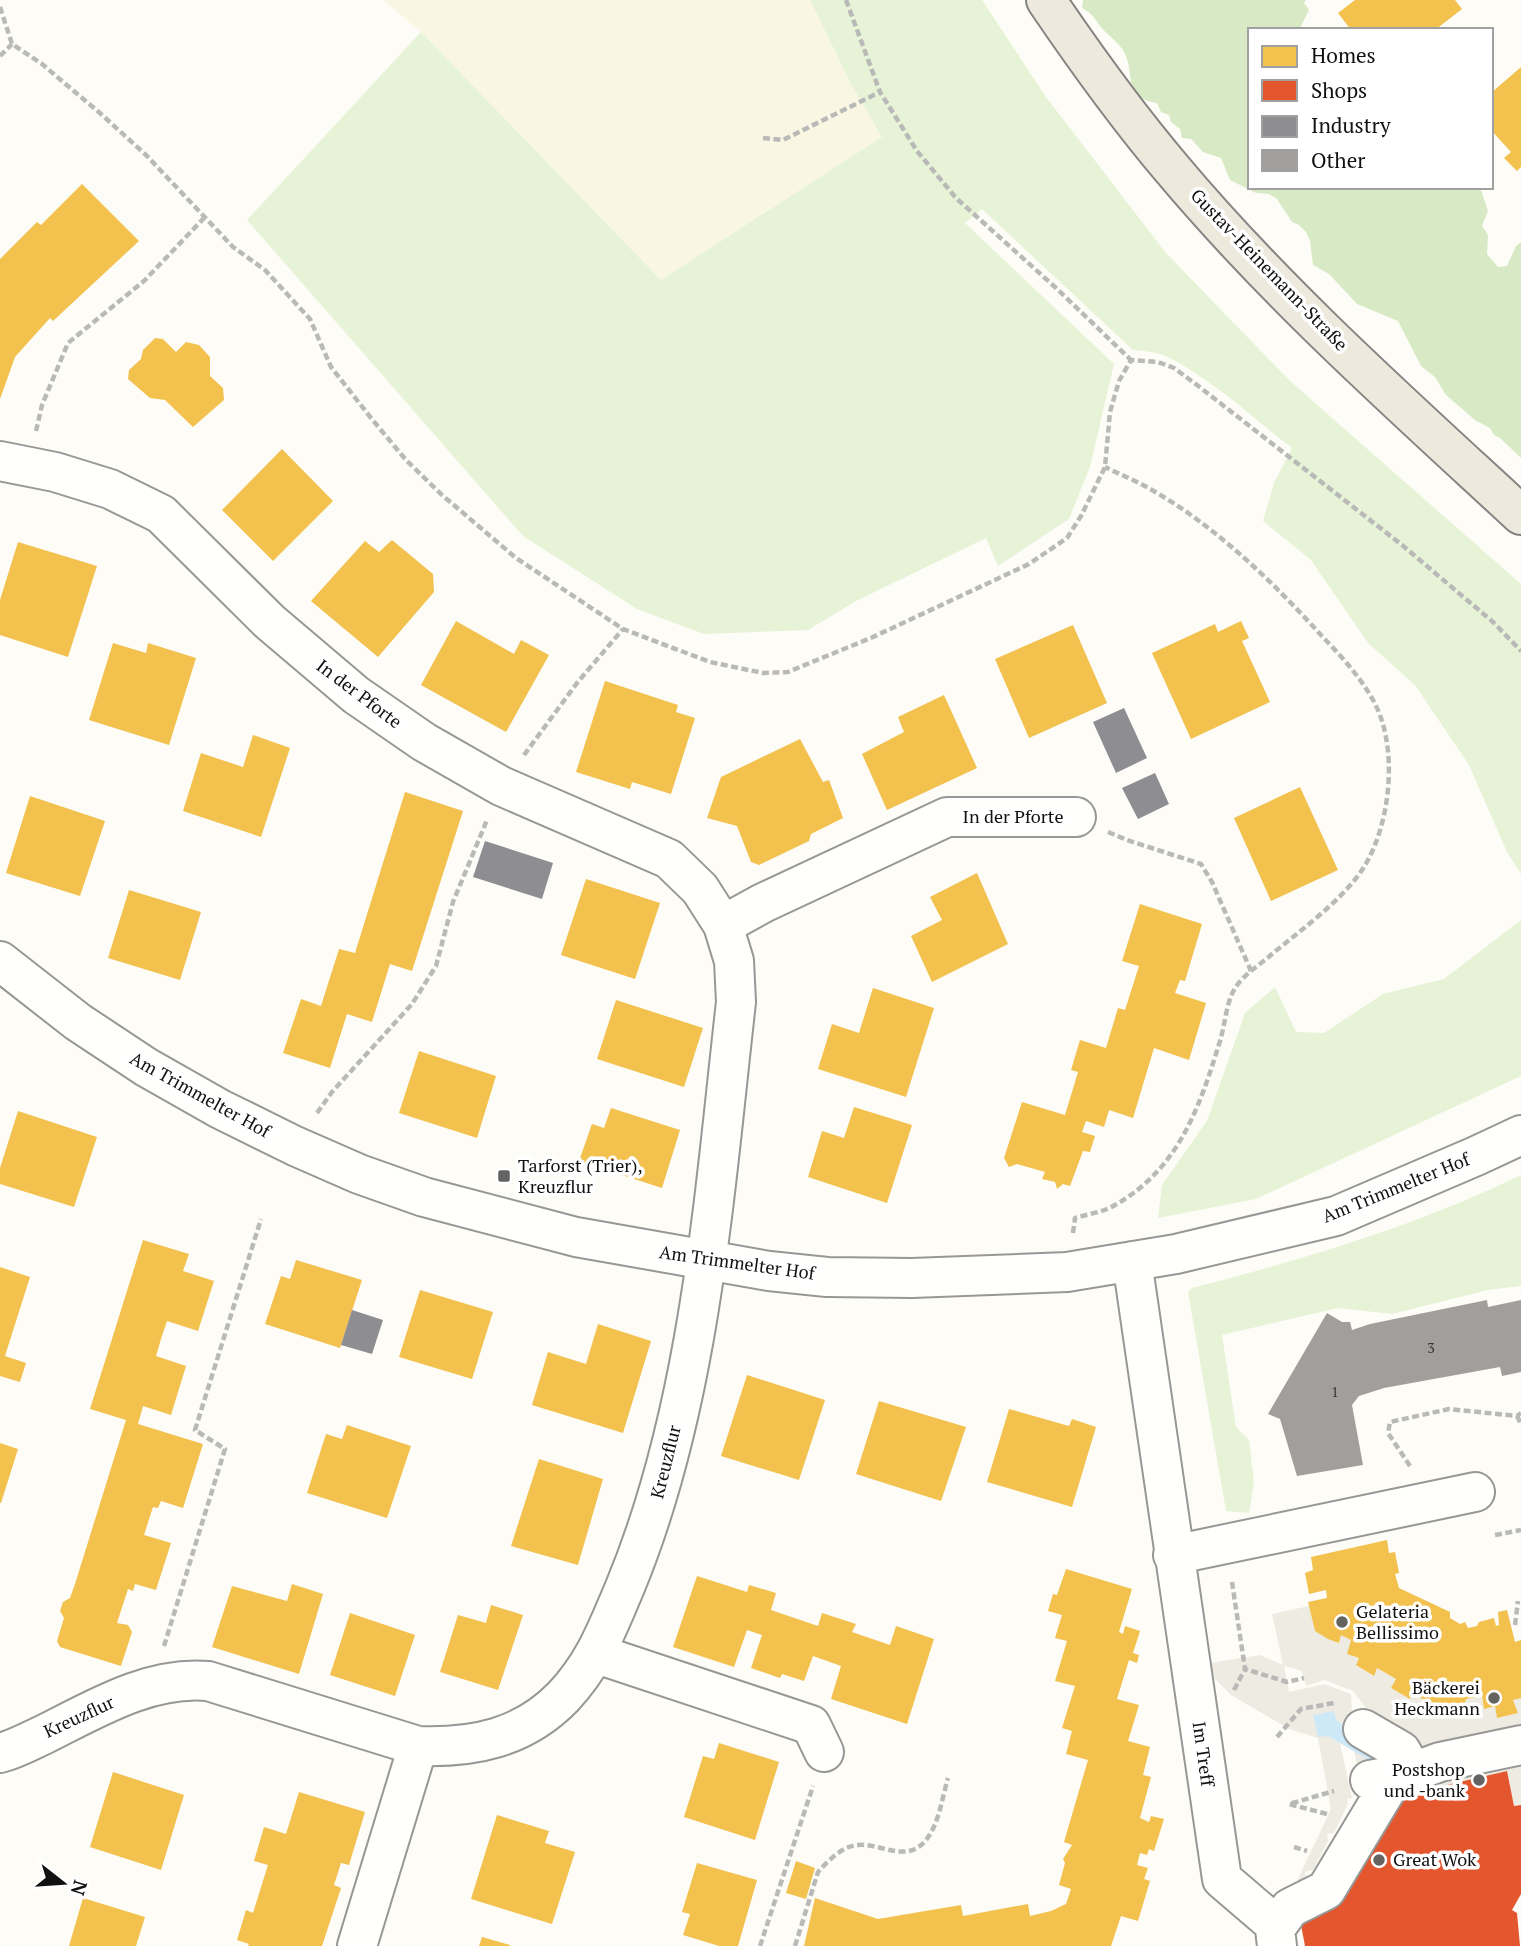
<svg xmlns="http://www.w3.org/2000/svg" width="1521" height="1946" viewBox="0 0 1521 1946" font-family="'PT Serif',serif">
  <rect width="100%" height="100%" fill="#fdfcf7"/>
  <path fill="#f9f7e4" d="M383,0h427l40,82 33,55 -222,143 -240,-248z"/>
  <path fill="#e7f3d7" d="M810,0h172l64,97 120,156 124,128 231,203v290l-14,-22 -38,-87 -54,-80 -47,-42 -57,-83 -48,-39 11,-38 18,-35c-39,-30 -78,-67 -122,-90 -12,-6 -24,-7 -37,-8l-151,-141 -17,14 149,141 -24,103 -21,52 -71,47 -12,-28 -130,63 -48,29 -104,4 -67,-25 -114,-73 -276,-316 174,-188 240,248 221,-143 -32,-55z
    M1521,920v156l-265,123 -98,19 4,-33 45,-64 38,-108 30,-26 21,45 28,1 59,-39 61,-15z
    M1521,1175v111l-33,4 -96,24 -54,-6 -116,27 14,92 13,13 5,42 -5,31 -23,-2 -38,-219 4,-4c113,-29 224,-62 329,-113z"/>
  <path fill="#d8eac5" d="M1083,0h223l-2,3 5,7 -10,20h-49v157h230l8,24 -6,15 6,9 -1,19 11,13 9,-1 9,-20 5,-4v216l-21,-20 -6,-3 -4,-7 -15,-8 -29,-25 -11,-18 -14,-11 -23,-45 -41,-17 -28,-30 -16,-9 -3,-24 -4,-9 -7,-7 -7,-3 -15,-23 -8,-5 -13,-1 -26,-13 -9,-22 -18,-6 -12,-13 -9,-1 -2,-9 -9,-7 -2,-7 -8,-3 -4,-9c-36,-6 -21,-29 -33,-51 -5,-10 -16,-16 -23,-25 -8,-10 -6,-11 -19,-19z"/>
  <path fill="#edebe2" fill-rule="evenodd" d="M1309,1606l6,25 23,12 3,-8 10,5 -4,14 12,4 -3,7 17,11 4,-8 19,11 -5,9 19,11 5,-11 5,2 -2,6 23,14 24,-6 1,-5 16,-3 2,12 11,-2 2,12 20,-5 -4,-13 8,-2v107l-7,1 -7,-35 -104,24 -84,115 -29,-14 41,-87 -13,-71 -29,-9 -58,-34 -16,-16 -4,-16 49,-8 23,10 -11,-51zM1284,1666l18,5 4,15 18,-6 29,11 12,16v15l15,44 -26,-15 14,60 -59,77 -4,-16 8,-2 15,-29 -1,-7 7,-1 14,-29 -1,-5 5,-1 -12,-55 -12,-7 8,-16 10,6 6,-11 -1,-21 -27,-10 -35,8z"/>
  <path fill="#cde8f7" d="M1334,1711l2,9 51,33 -8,13 -51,-30 -10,1 -5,-22z"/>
  <path fill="#f2c14e" d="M1355,0h100l7,9 -27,21h-84l-13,-17z
    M1521,67v100l-4,4 -13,-13 7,-6 -20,-22v-37z
    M82,184l57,57 -86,80 -3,-3 -35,39 -15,42v-140l37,-37 4,3z
    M155,338l8,1 13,13 10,-10 13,3 11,12v19l13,12 1,12 -31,27 -28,-27 -15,-2 -22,-19 1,-9 12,-11 2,-9z
    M282,449l51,52 -60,60 -51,-51z
    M392,540l41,34 1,18 -56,65 -67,-56 54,-60 14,11z
    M18,542l79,24 -29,91 -68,-22v-35z
    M456,621l58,33 7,-14 28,15 -43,77 -85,-47z
    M1241,621l8,17 -7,3 28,61 -79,37 -39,-86 63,-29 3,8z
    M1073,625l34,78 -78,35 -34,-79z
    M113,643l33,10 2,-10 48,15 -27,87 -80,-25z
    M605,681l73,24 -2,7 19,6 -24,76 -39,-12 -2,7 -54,-17z
    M944,695l33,73 -90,42 -25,-56 42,-22 -6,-15z
    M253,735l37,13 -29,89 -78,-26 18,-58 42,14z
    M800,739l23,43 6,-2 14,38 -32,16 -2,7 -50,24 -8,-3 -14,-36 -30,-8 14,-41z
    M1300,787l38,83 -67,31 -37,-83z
    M405,792l58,19 -51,160 -22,-7 -18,58 -25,-8 -17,54 -47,-15 18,-54 20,7 18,-57 16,4z
    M30,796l75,25 -25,75 -74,-23z
    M977,873l31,71 -76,38 -21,-46 31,-16 -12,-23z
    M586,879l74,24 -25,76 -74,-24z
    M129,890l72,22 -21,68 -72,-22z
    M1140,904l62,20 -17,57 -5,-1 -5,13 31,10 -17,57 -35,-12 -21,70 -24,-8 -5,17 -18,-6 -4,11 13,4 -5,16 -7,-1 -13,35 -7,-2 -6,5 -2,-7 -13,-3 3,-7 -28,-8 -8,3 -5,-9 18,-56 43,13 13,-43 -7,-2 9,-30 26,8 12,-40 7,2 14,-44 -17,-5z
    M873,988l61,20 -28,89 -88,-28 14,-45 27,9z
    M616,1000l87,28 -19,59 -87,-28z
    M419,1051l77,25 -19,62 -78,-25z
    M854,1107l58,18 -25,78 -79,-26 14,-46 22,7z
    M611,1108l69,22 -18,58 -83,-27 13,-37 12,4z
    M18,1111l79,26 -23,70 -74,-23v-16z
    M143,1240l46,14 -6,17 31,10 -16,50 -31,-10 -6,18 -5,17 30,10 -15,49 -28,-9 -5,18 65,20 -20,64 -22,-7 -3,7 -5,-1 -9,28 27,8 -15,47 -21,-6 -2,7 -5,-2 -11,34 11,2 4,7 -11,34 -61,-19 -3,-6 7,-23 -4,-7 3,-9 7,-4 5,-14 51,-164 -36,-11z
    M296,1260l66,20 -22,68 -75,-24 16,-48 9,3z
    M0,1267l30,10 -25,79 21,7 -6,19 -20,-6z
    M420,1290l73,22 -21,67 -73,-22z
    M598,1324l53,17 -28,92 -91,-28 16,-53 38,12z
    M747,1375l78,25 -26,80 -78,-24z
    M879,1401l87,26 -25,74 -85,-27z
    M1009,1409l60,17 3,-7 24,8 -24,80 -85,-25z
    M347,1425l64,21 -24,72 -80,-25 19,-59 16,5z
    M0,1443l18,6 -17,54h-1z
    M539,1459l64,20 -25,86 -67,-19z
    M1387,1540l2,13 6,-1 4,21 -4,1 4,14 51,24v6l10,6 5,-2 3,6 9,-2 2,-4 15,-4 2,8 3,-1 -1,-13 9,-2 8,32 6,-2v58l-8,2 5,13 -21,5 -2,-12 -11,3 -2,-13 -16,3 -1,5 -24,6 -23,-14 2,-6 -5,-2 -5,11 -19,-11 5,-9 -19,-11 -3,8 -18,-11 3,-7 -12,-4 4,-14 -10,-5 -2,8 -11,-4 -13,-8 -7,-29 19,-4 -1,-8 -17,4 -4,-21 8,-3 -2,-13z
    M1066,1569l66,20 -13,43 4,2 2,-8 15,5 -7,22 6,2 -2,8 -8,-3 -12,39 22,6 -11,36 22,6 -7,28 8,2 -11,41 9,4 2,-6 13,3 -10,32 -5,-2 -2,6 -7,-2 -3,12 11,3 -4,11 6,2 -12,40 -17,-5 -10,30h-307l11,-48 63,21 83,-14 2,11 65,-12 2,12 21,-5 15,-7 5,-15 -12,-4 6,-22 -2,-4 9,-14 -8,-3 24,-82 -22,-6 6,-23 -10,-3 13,-42 -20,-5 12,-40 -12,-3 7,-23 -14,-4 5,-17 4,1z
    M697,1576l50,16 2,-7 27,8 -5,17 47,16 4,-13 34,11 -4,8 38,13 6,-19 38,13 -27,85 -76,-25 10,-33 -28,-10 -9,25 -22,-7 -2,4 -29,-10 11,-33 -15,-5 -13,37 -61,-20z
    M292,1584l31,10 -24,80 -87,-27 20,-61 55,15z
    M491,1605l32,10 -25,75 -58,-18 18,-57 28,8z
    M350,1613l65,22 -20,61 -65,-21z
    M719,1743l60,19 -24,78 -71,-23 19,-61 11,3z
    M113,1772l71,23 -23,75 -71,-23z
    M299,1792l66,20 -16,53 -8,-2 -7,22 7,3 -19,58h-74l1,-2 -12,-4 9,-30 7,3 15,-48 -14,-4 10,-34 22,7z
    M497,1815l52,16 -4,12 30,9 -23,72 -81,-25z
    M796,1861l19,7 -9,31 -20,-6z
    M697,1863l60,17 -19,66h-19l-36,-11 7,-21 -8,-2z
    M83,1898l62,19 -9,29h-67z
    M482,1937l28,8v1h-31z"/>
  <path fill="#e4572e" d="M1507,1771l7,35 7,-1v89l-9,16 5,3 3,33h-215l-4,-21 102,-130z"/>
  <path fill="#8d8d92" d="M1124,708l23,50 -31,15 -23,-51z
    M1155,773l14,31 -31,15 -16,-31z
    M485,841l68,22 -11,36 -69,-22z
    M352,1310l31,10 -11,34 -31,-9z"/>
  <path fill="#a19f9c" d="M1487,1300l1,7 33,-7v72l-19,4 -2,-9 -116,21 -25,8 -7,9 11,60 -66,11 -17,-57 -12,-5 59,-101 15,9h8l2,8 18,-6z"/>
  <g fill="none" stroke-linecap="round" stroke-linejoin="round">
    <g stroke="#979795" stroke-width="42">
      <path id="minor" d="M0,461l55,11 55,17 51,25 109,108 86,73 68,47 77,44 168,73 31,30 23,36 11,36 2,41c-22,194 -36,404 -111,585 -18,42 -30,76 -62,110 -40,41 -89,51 -145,49l-210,-65c-59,-5 -113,28 -163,53 -15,7 -29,15 -45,19
        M723,925l40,-22 184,-86h129
        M0,961l78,61 68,45 74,42 75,37 64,28 65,23 152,40 193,34 58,6 85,1 155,-6 109,-18 160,-38 140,-60 45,-21
        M1132,1261l90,618 49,42 4,8 2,17
        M1173,1555l302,-63
        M597,1654l214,71 13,27
        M1363,1729l38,22 12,21
        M1370,1780l43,-8 27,-10 81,-17
        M1275,1929l15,-21 36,-18 68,-113
        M357,1946l61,-200"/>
    </g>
    <g stroke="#858482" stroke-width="42">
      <path id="major" d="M1046,0c40,59 81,116 127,170 105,125 229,235 348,345"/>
    </g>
    <path stroke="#b9b9b8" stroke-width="4.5" stroke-dasharray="7 3.5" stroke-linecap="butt" d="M846,0l34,92 37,59 39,47 100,90 75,72
      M0,7l12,37 30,20 59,50 45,41 87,92 32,23 45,49 21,48 40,51 35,42 36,35 74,63 107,71 87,33 53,11 25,-1 85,-35 156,-73 38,-26 14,-22 24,-49 5,-55 9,-31 12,-21 27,2 16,6 23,17 205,160 91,77 28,29
      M0,56l12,-12
      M763,138l20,2 97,-48
      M36,431l6,-26 26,-62 76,-62 61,-64
      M524,755l53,-72 46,-54
      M1108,832l19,8 74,24 11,18 39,89
      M317,1113l15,-21 80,-88 24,-38 17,-64 34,-82
      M1073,1233l2,-15c13,-4 29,-6 40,-13 64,-36 85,-99 105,-164 5,-16 6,-37 14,-51 8,-15 26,-25 38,-36 30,-25 71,-54 92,-87 27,-44 35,-121 9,-167 -14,-25 -34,-46 -53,-66 -48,-53 -105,-108 -168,-144 -15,-9 -31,-15 -47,-23
      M1517,1416l4,8
      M1410,1466l-22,-33 2,-11 59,-13 68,7 4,-3
      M1495,1535l26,-5
      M1232,1582l13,87 42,13 17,-4
      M1515,1625l3,-24
      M164,1646l61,-197 -30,-19 66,-211
      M1234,1690l11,-21
      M1277,1737l24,-28 33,-6
      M1327,1814l-38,-10 45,-13
      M1294,1847l13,4
      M760,1946l53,-160
      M795,1946l23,-74c10,-11 24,-26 40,-27 23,-2 49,19 68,-5 13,-16 16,-42 22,-62"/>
    <use href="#minor" stroke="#fffffe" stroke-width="38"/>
    <use href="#major" stroke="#ede9dc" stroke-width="38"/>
  </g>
  <g fill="#646362" stroke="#fff" stroke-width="2.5">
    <rect x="497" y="1169" width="14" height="14" rx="3.5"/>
    <circle cx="1342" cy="1622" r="7"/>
    <circle cx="1494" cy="1698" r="7"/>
    <circle cx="1479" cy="1780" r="7"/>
    <circle cx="1379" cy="1860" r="7"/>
  </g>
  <g text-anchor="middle" stroke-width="7" stroke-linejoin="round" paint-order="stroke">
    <g font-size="14" fill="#353434">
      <text x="1431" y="1353">3</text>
      <text x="1335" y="1397">1</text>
    </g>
    <g font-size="18" fill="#111" stroke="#fff">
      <text transform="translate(1269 270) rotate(46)" y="6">Gustav-Heinemann-Straße</text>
      <text transform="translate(359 694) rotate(37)" y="6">In der Pforte</text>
      <text x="1013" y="823">In der Pforte</text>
      <text transform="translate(200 1095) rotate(29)" y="6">Am Trimmelter Hof</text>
      <text transform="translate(1396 1188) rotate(-22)" y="6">Am Trimmelter Hof</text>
      <text transform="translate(737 1263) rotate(8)" y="6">Am Trimmelter Hof</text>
      <text transform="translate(666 1462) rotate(-76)" y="6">Kreuzflur</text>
      <text transform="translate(79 1717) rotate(-25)" y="6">Kreuzflur</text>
      <text transform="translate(1203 1754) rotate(82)" y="6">Im Treff</text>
    </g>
    <g font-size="18" fill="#111" stroke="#fff" text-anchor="start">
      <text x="518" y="1172">Tarforst (Trier),<tspan x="518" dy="21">Kreuzflur</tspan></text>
      <text x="1356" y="1618">Gelateria<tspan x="1356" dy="21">Bellissimo</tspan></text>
      <text x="1480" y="1694" text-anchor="end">Bäckerei<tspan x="1480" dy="21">Heckmann</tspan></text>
      <text x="1465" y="1776" text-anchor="end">Postshop<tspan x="1465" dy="21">und -bank</tspan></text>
      <text x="1393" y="1866">Great Wok</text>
    </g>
  </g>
  <rect x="1248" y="28" width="245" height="161" fill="#ffffff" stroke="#a0a0a0" stroke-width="2"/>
  <rect x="1262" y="46" width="35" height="21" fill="#f2c14e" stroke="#a0a0a0" stroke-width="2"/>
  <text x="1311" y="63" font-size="21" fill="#111111">Homes</text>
  <rect x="1262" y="80" width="35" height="21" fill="#e4572e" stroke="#a0a0a0" stroke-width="2"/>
  <text x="1311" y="98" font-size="21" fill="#111111">Shops</text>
  <rect x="1262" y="116" width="35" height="21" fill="#8d8d92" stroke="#a0a0a0" stroke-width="2"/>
  <text x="1311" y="133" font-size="21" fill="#111111">Industry</text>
  <rect x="1262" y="150" width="35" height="21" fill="#a19f9c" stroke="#a0a0a0" stroke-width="2"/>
  <text x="1311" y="168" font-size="21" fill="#111111">Other</text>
  <g transform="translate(63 1883) rotate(107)" stroke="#ffffff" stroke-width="5" paint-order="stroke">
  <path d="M0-5L12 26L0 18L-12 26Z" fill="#111111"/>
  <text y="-10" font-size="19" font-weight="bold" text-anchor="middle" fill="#111111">N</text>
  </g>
</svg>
